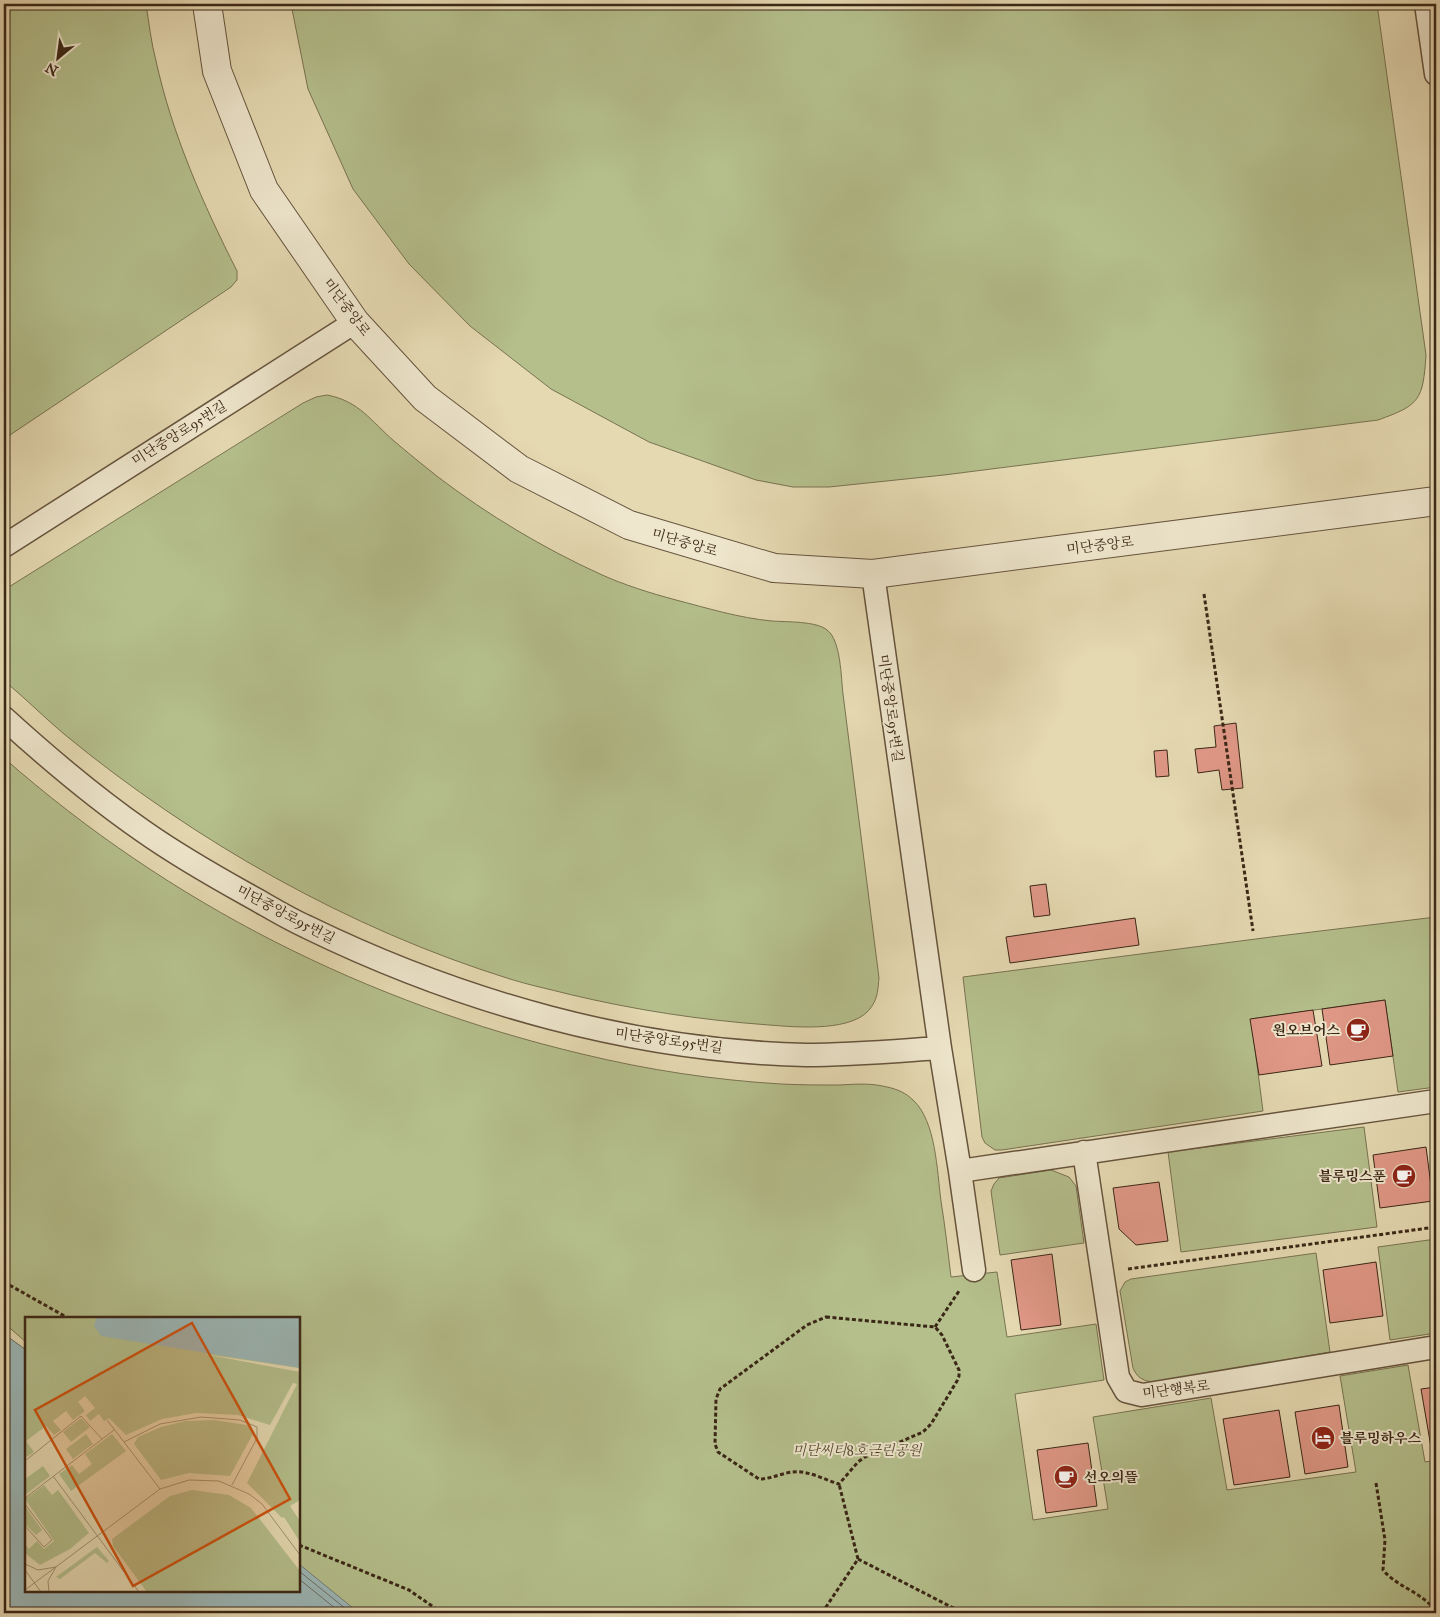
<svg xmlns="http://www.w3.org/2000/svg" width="1440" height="1617" viewBox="0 0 1440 1617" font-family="'IM FELL Great Primer','Noto Serif KR',serif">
  <rect width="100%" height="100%" fill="#e5d9b2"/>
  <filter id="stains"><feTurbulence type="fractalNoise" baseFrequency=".004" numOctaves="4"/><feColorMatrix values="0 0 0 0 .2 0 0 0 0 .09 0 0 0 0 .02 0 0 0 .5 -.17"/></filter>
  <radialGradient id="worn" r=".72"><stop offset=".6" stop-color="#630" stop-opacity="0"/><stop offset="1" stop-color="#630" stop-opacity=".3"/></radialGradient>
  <path fill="#b4bf8c" stroke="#787351" d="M4,4h142c3,19 5,38 10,57 16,73 47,143 81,210v9l-6,7 -227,152z
    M291,4h1086l49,351c-3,45 -6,50 -48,65l-434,55 -115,12h-36l-37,-7 -107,-38 -98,-53 -81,-63 -61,-62 -56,-75 -45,-100z
    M327,395c32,6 44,26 67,46 14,12 29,24 44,36 50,38 105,71 162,97 24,11 50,19 76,26 31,8 63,18 96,21 13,1 45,0 55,9 14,10 14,48 16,64l36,284c-1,10 -1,19 -7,28 -16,27 -76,21 -103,19 -69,-5 -134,-15 -201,-31 -19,-5 -39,-9 -58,-15 -161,-50 -316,-138 -446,-245 -19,-16 -37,-34 -56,-50l-4,-6v-88l299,-187 13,-6z
    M4,758c166,146 363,245 578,296 66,16 132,26 199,30 20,1 39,1 59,1 16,-1 32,-2 47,2 10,2 19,6 26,13 23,21 24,71 28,101 4,25 7,51 10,76l46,-5 10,65 89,-13 8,56 -89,14 18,126 75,-11 -15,-92 118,-19 16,92 129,-18 -16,-96 68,-11 17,97 11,-2v153h-1432v-279l22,16v241h273v-273h-273v24l-22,-19z
    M1436,917v170l-38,5 -13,-92 -134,19 12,92 -261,39h-7l-10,-7 -3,-6 -19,-160 316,-41z
    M1364,1127l13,100 -196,25 -13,-100z
    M1051,1170l18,7 7,9 8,57 -84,12 -9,-64 3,-7 5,-6z
    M1436,1239v94l-46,7 -12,-93z
    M1316,1253l14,99 -171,30c-13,0 -21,-2 -26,-14l-13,-77 5,-9 6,-3z"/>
  <path fill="#9bb7b7" stroke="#757d77" d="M4,1334l22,16v241h273v-27l60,49h-355z"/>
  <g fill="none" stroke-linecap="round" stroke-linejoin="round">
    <path stroke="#6b6f66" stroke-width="1" d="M299,1571l52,42
      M299,1579l42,34"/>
  </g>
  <path fill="#e09887" stroke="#3b2716" d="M1236,723l7,65 -21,2 -3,-20 -21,3 -3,-24 21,-2 -2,-21z
    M1167,750l2,26 -13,1 -2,-26z
    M1046,884l4,31 -16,2 -4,-31z
    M1135,918l4,27 -129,18 -4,-26z
    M1385,1000l8,56 -63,9 -8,-56z
    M1313,1010l9,56 -63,9 -9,-56z
    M1426,1147l7,54 -53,7 -7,-53z
    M1159,1182l9,59 -32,4 -17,-16 -6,-41z
    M1052,1254l9,71 -40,5 -10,-70z
    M1376,1262l7,54 -53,7 -7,-53z
    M1436,1387v65l-4,1 -11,-64z
    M1339,1405l9,62 -43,7 -10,-62z
    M1279,1410l11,67 -56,8 -11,-66z
    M1088,1443l9,63 -51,7 -9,-63z"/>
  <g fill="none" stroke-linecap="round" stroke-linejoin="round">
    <g stroke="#66543d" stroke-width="25">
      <path id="minor" d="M1426,4l10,70
        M4,546l351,-224
        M4,718c44,40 90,79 139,113 34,24 69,44 105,64 20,11 39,23 59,32 154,75 327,124 499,128 45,0 89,-4 134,-7l-67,-474
        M940,1048l20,123 14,99
        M1084,1152l34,225 8,14 16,4 294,-48
        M960,1171l476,-70"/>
    </g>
    <g stroke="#66543d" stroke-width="30">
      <path id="tertiary" d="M207,4l10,67 47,119 91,132 70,76 94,71 110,56 145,43 99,6 563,-73"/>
    </g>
    <path stroke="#3b2716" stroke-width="3" stroke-dasharray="4 2.5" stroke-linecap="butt" d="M1204,594l49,337
      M1128,1269l308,-42
      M4,1282l64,36
      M826,1317l109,10 7,8 17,35v6l-2,5 -26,43 -8,8 -58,25 -7,5 -19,22c-14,-4 -31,-14 -46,-12 -11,1 -22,7 -34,7l-41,-27 -3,-8 1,-45 4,-10 87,-64z
      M935,1327l24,-36
      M1376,1483l9,57 -2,30c15,18 40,22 53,42
      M299,1545l110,45 33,23
      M858,1559l105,54
      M822,1613l36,-54 -19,-75"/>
    <use href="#minor" stroke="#eee6cd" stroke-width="22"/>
    <use href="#tertiary" stroke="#eee6cd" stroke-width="28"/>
  </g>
  <defs>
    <g id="cafe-disc" transform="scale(1.25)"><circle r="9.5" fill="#8f2418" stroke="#eee6cd"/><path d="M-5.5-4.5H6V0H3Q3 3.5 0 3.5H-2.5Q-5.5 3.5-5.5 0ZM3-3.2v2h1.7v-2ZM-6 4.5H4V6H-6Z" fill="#fff"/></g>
    <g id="hotel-disc" transform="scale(1.25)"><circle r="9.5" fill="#8f2418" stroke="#eee6cd"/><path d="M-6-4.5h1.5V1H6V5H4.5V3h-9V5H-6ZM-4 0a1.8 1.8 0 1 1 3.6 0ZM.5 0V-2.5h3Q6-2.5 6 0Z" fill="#fff"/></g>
  </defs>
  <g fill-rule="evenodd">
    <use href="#cafe-disc" x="1358" y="1030"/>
    <use href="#cafe-disc" x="1404" y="1176"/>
    <use href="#hotel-disc" x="1323" y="1438"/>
    <use href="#cafe-disc" x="1066" y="1477"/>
  </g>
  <g text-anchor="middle" stroke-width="4" stroke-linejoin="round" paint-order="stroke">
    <g font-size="14" fill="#3b2716" stroke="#eee6cd">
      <text transform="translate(347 307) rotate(53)" y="5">미단중앙로</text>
      <text transform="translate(179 433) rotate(-32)" y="5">미단중앙로95번길</text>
      <text transform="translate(685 542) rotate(16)" y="5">미단중앙로</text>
      <text transform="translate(1100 545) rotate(-7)" y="5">미단중앙로</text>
      <text transform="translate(891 708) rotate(82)" y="5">미단중앙로95번길</text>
      <text transform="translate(286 914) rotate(28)" y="5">미단중앙로95번길</text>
      <text transform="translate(669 1040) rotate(8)" y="5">미단중앙로95번길</text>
      <text transform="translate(1176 1389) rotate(-7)" y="5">미단행복로</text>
    </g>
    <g font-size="14" font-weight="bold" fill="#3b2716" stroke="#eee6cd" text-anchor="end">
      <text x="1340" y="1035">원오브어스</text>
      <text x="1386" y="1181">블루밍스푼</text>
      <text x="1340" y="1443" text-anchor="start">블루밍하우스</text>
      <text x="1084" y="1482" text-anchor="start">선오의뜰</text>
    </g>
    <g font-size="14" font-style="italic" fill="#594d34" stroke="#eee6cd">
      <text x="857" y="1455">미단씨티8호근린공원</text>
    </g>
  </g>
  <g transform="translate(25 1317)">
    <rect width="275" height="275" fill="#e5d9b2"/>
    <path d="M0,0h275v51l-96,-14 96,18v128l-10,6 10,15v21l-16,-25 -2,1 -35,-35 50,-99 -4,-1 -23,42 -32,-10 -42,-2 -34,6 -36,16 -17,-17 -5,3 -5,-7 -9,7 -4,-6 9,-7 -10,-12 -7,6 7,9 -12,9 -7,-9 -13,10 8,9 -7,5 -8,-9 -20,15 8,11 -7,5 -2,-3zM56,101l9,9 -19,15 -8,-10zM189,103l33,5 7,7 -24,44 -41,-3 -28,7 -27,-36 4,-7 23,-10 24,-6zM61,117l7,10 -20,15 -7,-10zM87,117l14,17 -55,40 -12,-17 13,-9 7,9 13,-10 -7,-10zM18,149l7,10 -25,19v-16zM19,168l8,10 6,-5 31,43 -19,16 -30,16 -15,-12v-9l4,5 8,-8 7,8 10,-8 -29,-42zM167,173l37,5 22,13 49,63v21h-153l-34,-46 -1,-7 58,-43zM0,189l17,24 -6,5 -11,-11zM72,230l12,14 -2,2 -12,-10 -35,26 -4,-2z" fill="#b4bf8c"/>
    <path d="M72,0h203v51l-199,-32 -7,-10z" fill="#9bb7b7"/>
    <path fill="none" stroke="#a19274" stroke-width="1" d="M82,103l17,22M0,144l56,-45 21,23M28,159l86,116M135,172l-36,-47 36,-18 41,-7 39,3 17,7v11l-25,47M0,181l89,-68M0,187l27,36 -8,7 -19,-21M0,247l13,6 18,-3 -8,14 1,11M0,253l16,22M0,273l135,-101 29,-9 30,1 30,13 13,10 38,51"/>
    <path fill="#ce520e" fill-opacity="0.15" stroke="#ce520e" stroke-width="2.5" d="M167,6l98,176 -157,87 -98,-176z"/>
    <rect width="275" height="275" fill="none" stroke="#3b2716" stroke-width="2.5"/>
  </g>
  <rect width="1440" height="1617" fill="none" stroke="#e5d9b2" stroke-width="20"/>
  <rect x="5" y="5" width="1430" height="1607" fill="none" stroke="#3b2716" stroke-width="2.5"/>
  <rect x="10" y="10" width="1420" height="1597" fill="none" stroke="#3b2716"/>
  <g transform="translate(58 58) rotate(209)" stroke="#eee6cd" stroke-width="4" paint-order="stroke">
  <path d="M0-4L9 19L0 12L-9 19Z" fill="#3b2716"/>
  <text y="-8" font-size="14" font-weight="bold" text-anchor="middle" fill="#3b2716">N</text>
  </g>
  <rect width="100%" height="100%" filter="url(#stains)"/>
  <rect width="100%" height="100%" fill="url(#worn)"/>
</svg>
